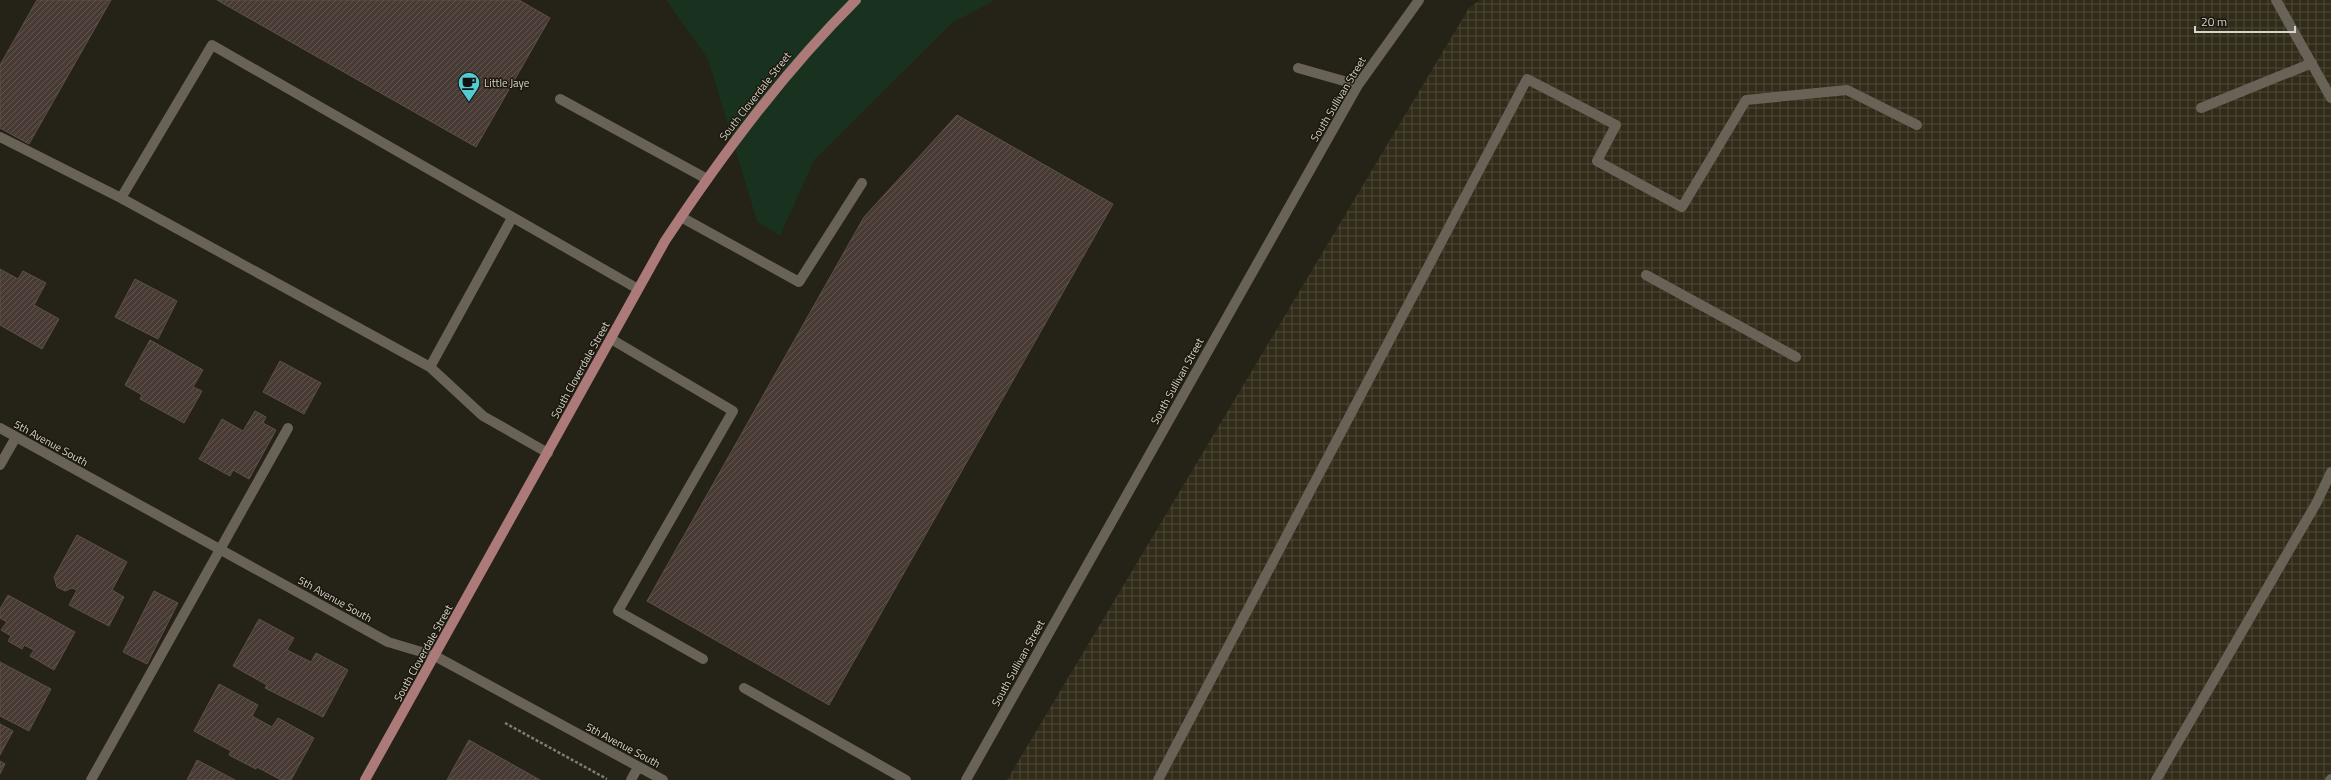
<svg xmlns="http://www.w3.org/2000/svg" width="2331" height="780" viewBox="0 0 2331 780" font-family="'Titillium Web',sans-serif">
  <defs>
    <pattern id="industrial-grid" width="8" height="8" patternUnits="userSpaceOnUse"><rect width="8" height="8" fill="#312b19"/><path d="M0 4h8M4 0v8" fill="none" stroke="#4e4939"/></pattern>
    <pattern id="building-hatch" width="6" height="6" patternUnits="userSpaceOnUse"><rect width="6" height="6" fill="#483b35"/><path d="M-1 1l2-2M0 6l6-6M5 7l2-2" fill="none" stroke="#625651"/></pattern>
  </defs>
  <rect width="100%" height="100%" fill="#252217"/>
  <path fill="url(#industrial-grid)" d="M1480,0h851v780h-1324l462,-772z"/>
  <path fill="#193220" d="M666,0h329l-43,23 -138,137 -34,76 -23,-15 -49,-162z"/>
  <path fill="url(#building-hatch)" stroke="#5d5049" d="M37,0h74l-82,144 -29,-16v-63z
    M217,0h302l31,18 -74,129z
    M957,115l156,89 -284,501 -182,-104 217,-384z
    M0,269l18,10 5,-8 23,12 -12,22 25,14 -17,30 -42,-24z
    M135,279l42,22 -19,38 -43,-22z
    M150,340l53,30 -10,17 9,4 -18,32 -44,-24 2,-4 -17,-10z
    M280,361l41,22 -17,31 -41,-22z
    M255,411l11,6 -3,6 13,7 -27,49 -16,-9 -3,6 -31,-17 23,-40 21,12z
    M77,535l50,27 -15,28 12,7 -15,29 -40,-21 8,-15 -5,-2 -7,3 -8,-4 -3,-10z
    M154,591l24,12 -31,61 -24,-12z
    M8,595l67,37 -21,38 -24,-14 4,-6 -10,-5 -2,4 -14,-8 3,-5 -10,-6 6,-8 -7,-4v-9z
    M259,619l35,19 -7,12 24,12 5,-9 32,17 -25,47 -58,-29 2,-3 -34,-19z
    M0,662l51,27 -22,42 -29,-15z
    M219,684l39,21 -6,11 20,11 6,-9 36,20 -23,42h-10l-24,-13 -1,2 -27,-14 2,-4 -37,-20z
    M0,724l13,7 -13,24z
    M469,740l71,40h-93z
    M197,760l38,20h-48z
    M0,761l5,3 -5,10z"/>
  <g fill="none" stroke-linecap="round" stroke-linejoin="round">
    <path stroke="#7f7c73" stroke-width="2.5" stroke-dasharray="3 2" stroke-linecap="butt" d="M505,723l102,56"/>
    <path stroke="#686356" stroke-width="10" d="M2276,0l55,98
      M1298,68l60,17
      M560,99l147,80
      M2201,108l111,-45
      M0,137l121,61
      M681,217l118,65 63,-99
      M1646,275l150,82
      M611,339l122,72 -115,200 85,48
      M430,367l82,-149
      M0,428l388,214 47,14 228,124
      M548,453l-65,-37 -53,-49 -309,-169 91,-153 426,244
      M0,465l16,-28
      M744,688l162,92
      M91,780l197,-352
      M631,780l7,-13
      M966,780l392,-695 61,-85
      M1158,780l369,-701 89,46 -19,36 85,46 64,-107 101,-10 70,35
      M2156,780l161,-278 14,-30
      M2330,780l1,-1"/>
    <path stroke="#ac7b79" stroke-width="10" d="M365,780l300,-539c57,-86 118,-168 191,-241"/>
  </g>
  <defs>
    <g id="cafe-pin" transform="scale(1.15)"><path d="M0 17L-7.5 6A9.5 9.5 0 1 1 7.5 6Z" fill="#51ccd3" stroke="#1c180e"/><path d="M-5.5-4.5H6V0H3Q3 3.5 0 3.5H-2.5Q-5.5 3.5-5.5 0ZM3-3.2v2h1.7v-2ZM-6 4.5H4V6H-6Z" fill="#111"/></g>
  </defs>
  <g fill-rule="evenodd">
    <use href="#cafe-pin" x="469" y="83"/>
  </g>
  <g text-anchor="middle" stroke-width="3" stroke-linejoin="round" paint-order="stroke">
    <g font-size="11" fill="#d6d4cd" stroke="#1c180e" text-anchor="start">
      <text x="484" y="87">Little Jaye</text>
    </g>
    <g font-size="11" fill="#d6d4cd" stroke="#1c180e">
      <text transform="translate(755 96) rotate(-52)" y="4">South Cloverdale Street</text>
      <text transform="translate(1338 99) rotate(-59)" y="4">South Sullivan Street</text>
      <text transform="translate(580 370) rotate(-61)" y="4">South Cloverdale Street</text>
      <text transform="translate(1177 381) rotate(-61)" y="4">South Sullivan Street</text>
      <text transform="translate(51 443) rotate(29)" y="4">5th Avenue South</text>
      <text transform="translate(335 599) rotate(29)" y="4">5th Avenue South</text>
      <text transform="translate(423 653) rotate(-61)" y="4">South Cloverdale Street</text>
      <text transform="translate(1018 663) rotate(-61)" y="4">South Sullivan Street</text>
      <text transform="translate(623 745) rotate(28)" y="4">5th Avenue South</text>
    </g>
  </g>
  <path d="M2195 26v6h100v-6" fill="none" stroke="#d6d4cd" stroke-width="2"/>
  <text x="2201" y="26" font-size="12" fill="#d6d4cd" stroke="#1c180e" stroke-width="3" paint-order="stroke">20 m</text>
</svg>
